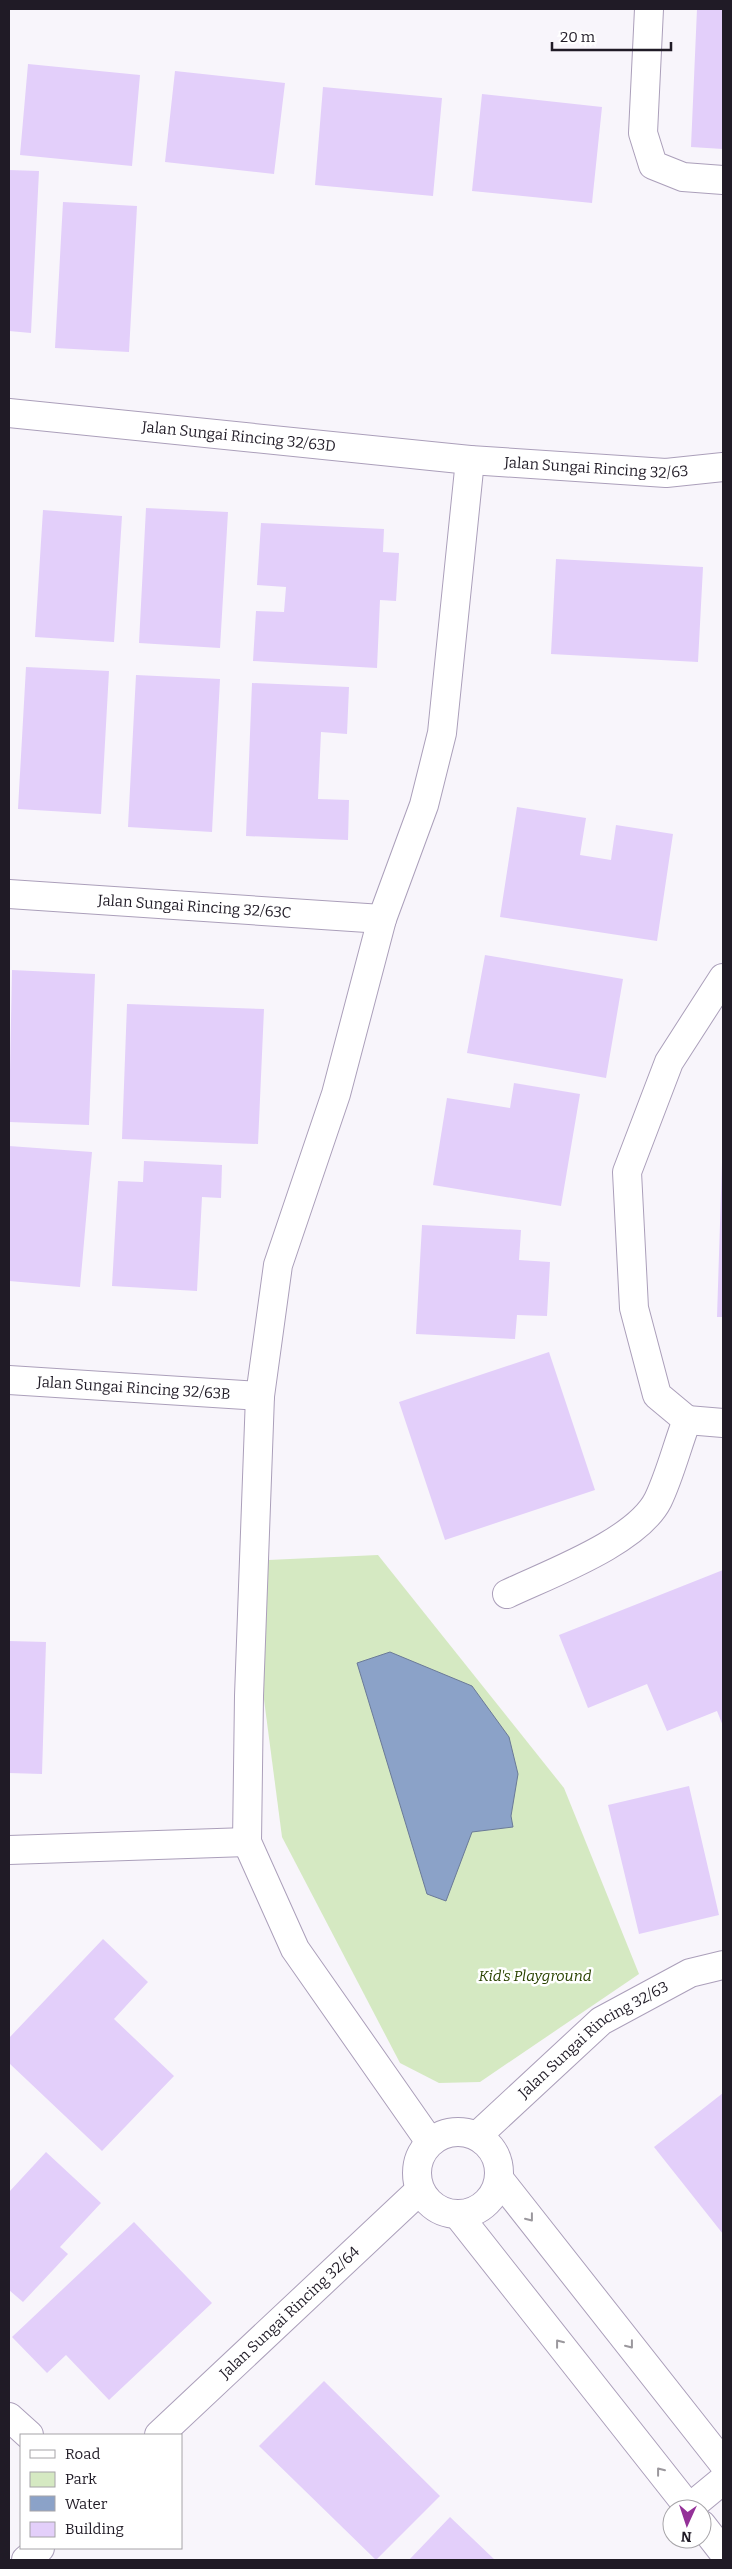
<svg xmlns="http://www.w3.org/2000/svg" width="732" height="2569" viewBox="0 0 732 2569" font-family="Bitter,serif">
  <rect width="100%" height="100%" fill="#f8f5fb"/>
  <path fill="#d5e9c2" d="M378,1555l186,233 75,186 -159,108 -41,1 -39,-20 -118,-226 -19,-145 5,-132z"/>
  <path fill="#8ba2c8" stroke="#6b7a97" d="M390,1652l82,34 37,51 9,37 -7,42 2,11 -41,5 -26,69 -19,-7 -70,-231z"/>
  <path fill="#e3cffa" d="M697,9h26v140l-32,-2z
    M28,64l112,11 -8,91 -112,-11z
    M175,71l110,12 -11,91 -109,-12z
    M323,87l119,11 -9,98 -118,-11z
    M482,94l120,13 -10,96 -120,-12z
    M9,170l30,1 -8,162 -22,-2z
    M63,202l74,4 -8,146 -74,-4z
    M146,508l82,4 -8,136 -81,-5z
    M43,510l79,6 -8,126 -79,-5z
    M261,523l123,6 -1,23 16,1 -3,48 -16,-1 -3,68 -124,-7 3,-50 28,1 2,-25 -29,-2z
    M556,559l147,8 -5,95 -147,-8z
    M26,667l83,4 -8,143 -83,-5z
    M136,675l84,4 -8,153 -84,-5z
    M252,683l97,4 -2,47 -26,-2 -3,67 31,1 -1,40 -102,-4z
    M517,807l69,11 -6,37 31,5 5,-35 57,9 -16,107 -157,-24z
    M485,955l138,24 -17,99 -139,-25z
    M12,970l83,4 -6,151 -80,-3z
    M127,1004l137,5 -6,135 -136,-5z
    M514,1083l66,11 -19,112 -128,-21 14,-87 63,10z
    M9,1146l83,6 -12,135 -71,-6z
    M144,1161l78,4 -1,33 -19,-1 -5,94 -85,-5 6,-105 25,1z
    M722,1162h1v155h-6z
    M422,1225l99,5 -2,30 31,2 -3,54 -30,-1 -2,24 -99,-5z
    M549,1352l46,138 -150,50 -46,-138z
    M723,1570v156l-6,-15 -50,20 -20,-47 -59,24 -29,-73z
    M9,1641l37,1 -4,132 -33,-1z
    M689,1786l30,129 -80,19 -31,-129z
    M103,1939l45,43 -34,37 60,57 -72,75 -93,-88v-25z
    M723,2093v141l-69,-87z
    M46,2152l55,51 -41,44 8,7 -45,48 -14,-12v-98z
    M134,2222l78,81 -103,97 -43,-45 -19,18 -35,-36z
    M324,2381l116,115 -64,64 -117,-114z
    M450,2517l45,43h-86z"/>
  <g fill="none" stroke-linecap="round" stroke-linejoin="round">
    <g stroke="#ab9fba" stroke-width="30">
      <g id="minor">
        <path d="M649,9l-6,124 10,32 30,12 40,3"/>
        <path id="s1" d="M9,413l461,47 196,13 57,-6"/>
        <path id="s2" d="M9,894l373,25"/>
        <path id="s3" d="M9,1380l251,16"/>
        <path d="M687,1420l-30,-25 -23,-87 -7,-136 42,-110 54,-84"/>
        <path d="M687,1420l36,3"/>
        <path d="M507,1594c42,-20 130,-52 151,-94 12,-25 19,-54 29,-80"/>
        <path d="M9,1850l238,-8"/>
        <circle cx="458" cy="2173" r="41"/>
        <path id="s4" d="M477,2136l124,-115 89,-48 33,-8"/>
        <path d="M430,2142l-135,-193 -48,-107 2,-146 11,-300 18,-131 58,-171 46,-175 42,-114 18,-72 28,-273"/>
        <path d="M500,2180l223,283"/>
        <path d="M458,2215l232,294"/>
        <path d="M9,2417l20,18"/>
        <path id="s5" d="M159,2435l261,-245"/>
        <path d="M689,2508l34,-28"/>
        <path d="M702,2525l21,27"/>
        <path d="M26,2560l14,-12"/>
      </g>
    </g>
    <use href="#minor" stroke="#fff" stroke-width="28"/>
  </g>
  <defs><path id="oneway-chevron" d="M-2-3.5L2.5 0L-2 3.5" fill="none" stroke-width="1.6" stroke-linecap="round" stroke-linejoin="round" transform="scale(1.25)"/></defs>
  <g stroke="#9b989d">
    <use href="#oneway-chevron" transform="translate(530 2218) rotate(52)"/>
    <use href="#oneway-chevron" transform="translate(559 2343) rotate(-128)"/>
    <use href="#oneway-chevron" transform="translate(630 2345) rotate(52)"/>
    <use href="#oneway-chevron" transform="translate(660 2471) rotate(-128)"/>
  </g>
  <g text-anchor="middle" stroke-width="5" stroke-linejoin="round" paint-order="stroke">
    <g font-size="15" fill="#201b26" stroke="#fff">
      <text dy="5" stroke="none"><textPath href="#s1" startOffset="231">Jalan Sungai Rincing 32/63D</textPath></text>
      <text dy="5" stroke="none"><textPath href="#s1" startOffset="590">Jalan Sungai Rincing 32/63</textPath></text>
      <text dy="5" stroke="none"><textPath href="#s2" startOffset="186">Jalan Sungai Rincing 32/63C</textPath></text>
      <text dy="5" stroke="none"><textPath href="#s3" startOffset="125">Jalan Sungai Rincing 32/63B</textPath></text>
      <text dy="5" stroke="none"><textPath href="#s4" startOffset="152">Jalan Sungai Rincing 32/63</textPath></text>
      <text dy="5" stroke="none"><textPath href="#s5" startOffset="179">Jalan Sungai Rincing 32/64</textPath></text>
    </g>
    <g font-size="15" font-style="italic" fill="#2a4301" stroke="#fff">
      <text x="535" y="1981">Kid's Playground</text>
    </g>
  </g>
  <rect width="732" height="2569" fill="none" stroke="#201b26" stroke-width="20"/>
  <rect x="20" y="2434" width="162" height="115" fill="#ffffff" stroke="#a6a4a8"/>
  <rect x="30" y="2450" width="25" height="8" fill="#ffffff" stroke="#a6a4a8"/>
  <text x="65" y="2459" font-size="15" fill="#201b26">Road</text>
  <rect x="30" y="2472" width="25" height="15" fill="#d5e9c2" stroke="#a6a4a8"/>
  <text x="65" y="2484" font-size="15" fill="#201b26">Park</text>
  <rect x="30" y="2496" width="25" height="15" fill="#8ba2c8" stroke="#a6a4a8"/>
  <text x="65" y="2509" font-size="15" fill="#201b26">Water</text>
  <rect x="30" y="2522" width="25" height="15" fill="#e3cffa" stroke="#a6a4a8"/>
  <text x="65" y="2534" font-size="15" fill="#201b26">Building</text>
  <g transform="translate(687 2524) rotate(183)"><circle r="24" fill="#ffffff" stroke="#a6a4a8"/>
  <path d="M0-4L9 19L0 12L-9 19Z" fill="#943198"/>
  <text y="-8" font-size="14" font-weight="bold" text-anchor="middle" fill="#201b26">N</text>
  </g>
  <path d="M552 42v8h119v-8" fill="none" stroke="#201b26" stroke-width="2.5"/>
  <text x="560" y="42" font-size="15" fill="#201b26" stroke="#ffffff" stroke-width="4" paint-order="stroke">20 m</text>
</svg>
